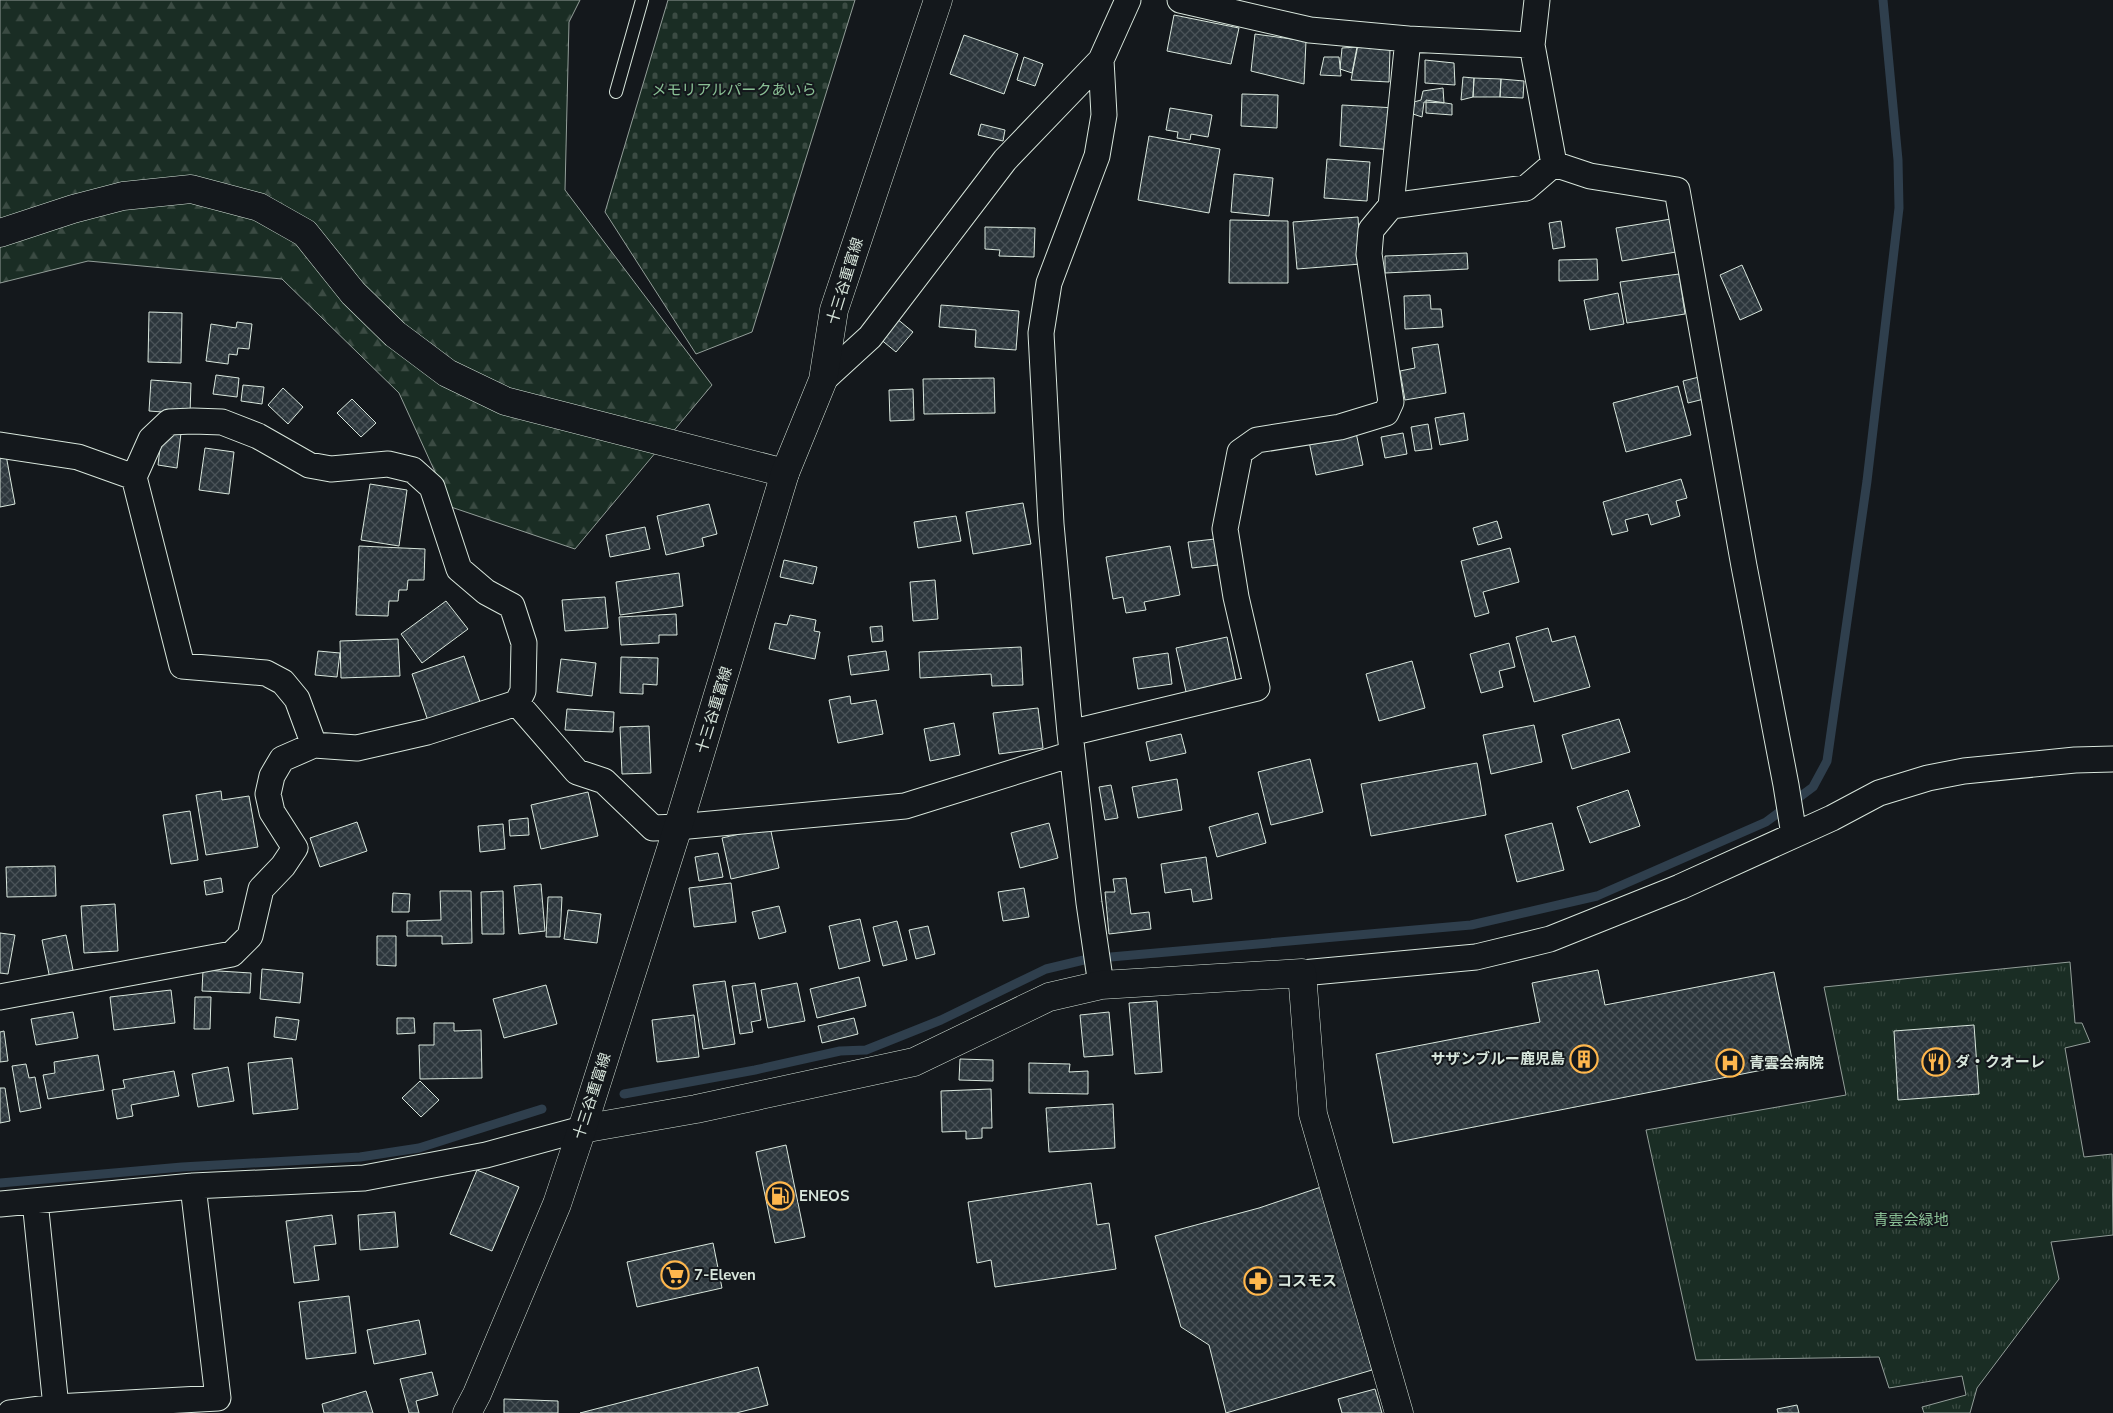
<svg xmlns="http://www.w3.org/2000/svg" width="2113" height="1413" viewBox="0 0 2113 1413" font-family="'Nunito Sans','Noto Sans JP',sans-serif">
  <defs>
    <pattern id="grass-tufts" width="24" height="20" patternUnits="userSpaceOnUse" patternTransform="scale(1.25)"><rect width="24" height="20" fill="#1a2d24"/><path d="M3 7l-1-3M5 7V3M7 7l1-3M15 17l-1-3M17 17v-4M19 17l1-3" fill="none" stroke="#3b4b43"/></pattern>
    <pattern id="forest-firs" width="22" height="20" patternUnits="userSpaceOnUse" patternTransform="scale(1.25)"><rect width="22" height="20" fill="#1a2d24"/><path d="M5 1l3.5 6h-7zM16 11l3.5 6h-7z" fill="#3b4b43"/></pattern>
    <pattern id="cemetery-stones" width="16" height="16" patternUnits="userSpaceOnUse" patternTransform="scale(1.25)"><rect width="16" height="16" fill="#1a2d24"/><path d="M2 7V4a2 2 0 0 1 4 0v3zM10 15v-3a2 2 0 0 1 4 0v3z" fill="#3b4b43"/></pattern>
    <pattern id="building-cross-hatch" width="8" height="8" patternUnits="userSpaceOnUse" patternTransform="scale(1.25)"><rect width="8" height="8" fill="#2c363c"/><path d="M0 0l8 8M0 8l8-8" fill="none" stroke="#4a5358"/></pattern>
  </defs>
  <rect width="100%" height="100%" fill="#14181c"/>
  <path fill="url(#grass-tufts)" stroke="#939e99" d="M2070,962l5,61h7l8,19 -25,6 19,109 28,-3 1,81 -62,7 8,37 -82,109 -7,25h-46l-2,-6 44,-12 -4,-19 -73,12 -10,-31 -183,3 -50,-230 200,-35 -22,-108z"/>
  <path fill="url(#forest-firs)" stroke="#939e99" d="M0,0h580l-11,22 -4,168 147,195 -137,164 -124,-42 -52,-114 -117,-114 -194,-18 -88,22z"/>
  <path fill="url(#cemetery-stones)" stroke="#939e99" d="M668,0h187l-103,332 -56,22 -91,-142z"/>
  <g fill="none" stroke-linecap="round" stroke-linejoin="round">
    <path stroke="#2f3f4d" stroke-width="9" d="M624,1094l131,-24 85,-19 26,-1 75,-30 105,-51 42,-10 383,-34 126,-29 169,-74 47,-35 14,-26 40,-280 32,-273 -1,-48 -15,-160
      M0,1183l182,-16 178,-10 59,-9 123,-39"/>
  </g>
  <path fill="url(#building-cross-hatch)" stroke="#d8e6dc" d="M1174,15l65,13 -8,36 -64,-13z
    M1255,34l51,7 -2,43 -53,-13z
    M964,35l54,19 -14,40 -54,-20z
    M1358,45l32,4 -1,33 -38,-2z
    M1357,47l-5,26 -12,-4 2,-21z
    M1024,57l19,7 -8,22 -18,-6z
    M1324,57h15l2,19 -21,-1z
    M1425,60l29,3 1,22 -30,-2z
    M1463,77l11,1 -1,19 -12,3z
    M1474,78l27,1 -1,18h-27z
    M1501,79l23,2 -1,17 -23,-1z
    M1443,88l1,15 -20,-1 -2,15 -9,-3 1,-12 7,-2 2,-9z
    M1242,94l36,1 -1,33 -36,-2z
    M1426,100l26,4v11l-26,-2z
    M1342,105l54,3 -2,42 -54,-4z
    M1170,108l42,7 -4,22 -17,-3 -1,6 -13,-2 1,-6 -12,-2z
    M981,124l24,6 -2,11 -25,-6z
    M1149,136l71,13 -11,64 -71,-13z
    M1327,159l43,3 -3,39 -43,-3z
    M1234,174l39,4 -4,38 -38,-4z
    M1358,217l3,47 -64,5 -4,-47z
    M1671,219l5,33 -54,9 -6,-33z
    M1230,220l58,1v62h-59z
    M1561,221l4,26 -12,2 -4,-26z
    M985,227l50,1 -1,29 -35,-1 1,-6 -15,-1z
    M1467,253l1,16 -83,4v-17z
    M1597,259l1,21 -39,1v-21z
    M1742,265l20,45 -22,10 -20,-45z
    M1679,274l6,40 -58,9 -7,-41z
    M1618,293l6,31 -34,6 -6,-30z
    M1430,295l1,14h10l2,18 -38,2 -1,-33z
    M941,305l78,6 -3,39 -41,-3 1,-17 -37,-3z
    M149,312l33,1 -1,50 -33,-1z
    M896,318l17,14 -17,20 -17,-14z
    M237,322l15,2 -3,25 -11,-1 -1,7 -8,-1 -1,10 -22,-3 5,-37 25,4z
    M1438,344l8,49 -41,7 -5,-29 15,-3 -3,-20z
    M216,375l23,3 -2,19 -24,-3z
    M1703,376l5,22 -20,5 -5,-22z
    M994,378l1,35 -71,1 -1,-35z
    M151,380l40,3 -1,31 -41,-3z
    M243,385l21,2 -2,17 -21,-3z
    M1678,386l13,49 -65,17 -13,-49z
    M283,388l20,19 -15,17 -20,-19z
    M913,389l1,31 -24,1 -1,-31z
    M352,399l24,24 -15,14 -24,-24z
    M1464,413l4,27 -28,5 -5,-27z
    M1428,424l4,25 -17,2 -4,-24z
    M1355,428l8,37 -47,10 -8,-38z
    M162,431l19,2 -4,35 -19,-3z
    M1403,433l4,21 -22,4 -4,-21z
    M205,448l29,4 -5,42 -30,-4z
    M6,455l9,49 -15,3v-50z
    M1681,479l6,19 -11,3 4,15 -29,9 -3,-11 -23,6 3,11 -16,4 -9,-33z
    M370,484l37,6 -8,56 -38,-6z
    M1023,503l8,41 -58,10 -7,-42z
    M709,504l8,30 -15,4 2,8 -38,9 -9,-39z
    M956,516l5,25 -43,7 -4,-26z
    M1497,521l5,17 -24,7 -5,-17z
    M645,527l5,22 -40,8 -4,-22z
    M1215,539l3,26 -26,3 -4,-26z
    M359,546l66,3 -1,31h-16l-1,10h-8l-1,11h-9l-1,15 -32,-1z
    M1170,546l10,49 -36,7 2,8 -20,3 -3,-16 -10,2 -7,-42z
    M1510,548l9,34 -36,10 6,21 -14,4 -14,-56z
    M784,560l33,7 -4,17 -33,-7z
    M679,573l4,33 -63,9 -4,-33z
    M935,580l3,39 -25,2 -3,-39z
    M605,597l3,31 -43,3 -3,-31z
    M446,601l22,28 -46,34 -21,-29z
    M676,614l1,21h-18v8l-38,2 -2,-28z
    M790,615l26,5 -2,11 6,1 -5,27 -46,-10 6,-26 12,2z
    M882,626l1,15 -11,1 -2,-15z
    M1548,628l4,14 23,-6 15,51 -56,15 -18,-65z
    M1227,637l10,48 -50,11 -11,-48z
    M398,639l2,37 -59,2 -1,-37z
    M1509,643l6,24 -16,4 4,16 -22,6 -11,-39z
    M1021,647l2,38 -31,1 -1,-12 -71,4 -1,-26z
    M318,651l22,2 -3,24 -22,-2z
    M886,651l3,19 -38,5 -3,-19z
    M1168,653l4,31 -34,5 -5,-31z
    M464,656l16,46 -52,19 -16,-47z
    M621,657l37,1 -1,27 -14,-1v10l-23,-1z
    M561,659l35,4 -4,33 -35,-4z
    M1412,661l13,47 -46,13 -13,-47z
    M850,696l1,8 25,-4 7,34 -45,9 -9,-43z
    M1038,708l5,40 -44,6 -6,-41z
    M567,709l47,3 -1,20 -48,-2z
    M1619,719l11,33 -58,17 -10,-34z
    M954,723l6,32 -30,6 -6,-32z
    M1534,725l8,37 -51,12 -8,-39z
    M649,726l2,47 -29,1 -2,-47z
    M1181,734l5,19 -36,8 -4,-19z
    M1310,759l13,53 -52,13 -13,-53z
    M1477,763l9,52 -115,21 -10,-52z
    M1177,779l5,31 -44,8 -6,-31z
    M1111,785l7,33 -13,2 -6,-33z
    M1628,790l12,36 -50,17 -13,-36z
    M221,791l1,9 27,-4 9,51 -52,8 -10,-60z
    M588,792l10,44 -57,13 -10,-44z
    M190,811l8,49 -27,4 -8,-49z
    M1258,813l8,30 -49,14 -8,-30z
    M528,818l1,17 -19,1 -1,-16z
    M357,822l10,29 -47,16 -10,-29z
    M1049,823l9,35 -38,10 -9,-35z
    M1552,823l12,47 -47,12 -12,-47z
    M503,824l2,25 -25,3 -2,-26z
    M770,827l9,41 -48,11 -9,-41z
    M718,853l5,24 -24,4 -4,-24z
    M1206,857l6,42 -19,3 -2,-13 -26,4 -4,-29z
    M55,866l1,30 -49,1 -1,-30z
    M221,878l2,14 -17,3 -2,-14z
    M1126,878l5,36 18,-2 2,17 -42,5 -4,-42h10l-2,-13z
    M731,883l5,39 -42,5 -5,-39z
    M541,884l4,47 -26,3 -5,-48z
    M1024,888l5,29 -26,4 -5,-29z
    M440,891h31l1,52 -30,1v-8h-35v-15l34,-1z
    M503,891l1,43h-22l-1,-42z
    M393,893l17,1 -1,18h-17z
    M548,897h14l-2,40h-14z
    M115,904l3,47 -34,2 -3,-47z
    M779,906l7,26 -27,7 -7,-27z
    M568,910l33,4 -4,29 -33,-4z
    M860,919l10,42 -31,8 -10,-43z
    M897,921l10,39 -24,6 -10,-39z
    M928,926l7,28 -19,5 -7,-29z
    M0,933l15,2 -7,39 -8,-1z
    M66,935l8,40 -24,4 -8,-39z
    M377,936h19v30l-19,-1z
    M262,969l41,4 -3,30 -40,-4z
    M203,970l48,3 -1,20 -48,-2z
    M1598,970l7,35 169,-33 19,92 -400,79 -17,-89 164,-32 -8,-39z
    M859,977l7,29 -49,12 -7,-29z
    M725,981l10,63 -32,5 -10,-64z
    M755,983l6,37 -10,2 2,10 -13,2 -8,-48z
    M797,983l8,38 -37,7 -7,-38z
    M546,985l11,39 -53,14 -11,-39z
    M171,990l4,33 -61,7 -4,-33z
    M195,997h16l-1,32h-16z
    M1157,1001l5,71 -27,2 -6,-71z
    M73,1012l5,26 -42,7 -5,-26z
    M1109,1012l4,43 -29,2 -4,-42z
    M694,1015l5,42 -42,5 -5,-42z
    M276,1017l23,3 -3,20 -22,-3z
    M397,1018h17l1,15 -18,1z
    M854,1018l4,16 -36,9 -4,-17z
    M434,1023h20v8l27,-1 1,48 -62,1 -1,-34h15z
    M1974,1025l5,69 -81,6 -4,-69z
    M4,1031l4,30 -8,1v-30z
    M98,1055l6,35 -56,9 -5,-24 12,-2 -1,-11z
    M292,1058l6,51 -45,5 -5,-51z
    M960,1059l33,1v21l-34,-1z
    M1029,1063l41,1 -1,8 19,-1v23l-59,-1z
    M26,1064l3,14 6,-1 6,31 -21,4 -8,-46z
    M228,1067l6,34 -36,6 -6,-33z
    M174,1071l5,25 -48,9 2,11 -16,3 -5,-29 13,-2 -2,-8z
    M420,1081l19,19 -18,17 -19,-19z
    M0,1088h5l5,33 -10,2z
    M991,1089l1,39h-10v10l-16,1v-8l-24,1 -1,-41z
    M1113,1104l2,44 -66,4 -3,-44z
    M786,1145l19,92 -30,6 -19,-91z
    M477,1170l42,17 -27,64 -42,-17z
    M1091,1183l6,42 12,-2 7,46 -121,18 -4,-27 -14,3 -9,-61z
    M1321,1187l51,183 -146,43 -17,-68 -28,-18 -26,-91 104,-28z
    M395,1212l3,35 -38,3 -2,-35z
    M332,1215l4,29 -22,2 5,34 -25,3 -8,-62z
    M713,1243l9,45 -85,19 -10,-45z
    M349,1296l7,57 -50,6 -7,-57z
    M419,1320l7,34 -52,10 -7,-34z
    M758,1367l10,38 -32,8h-156z
    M432,1372l6,23 -22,6 3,12h-10l-9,-34z
    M1375,1389l7,24h-40l-4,-14z
    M366,1391l7,22h-49l-2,-9z
    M504,1399l54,2v12h-54z
    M1797,1405l2,8h-21l-1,-4z"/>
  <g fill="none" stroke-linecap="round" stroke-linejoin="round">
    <g stroke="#d8e6dc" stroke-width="14">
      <path id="service" d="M616,92l26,-92"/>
    </g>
    <g stroke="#d8e6dc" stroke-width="27">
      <path id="minor" d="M1180,0l130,30 98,9 -17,167 135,-18 28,-24 36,12 87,14 67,376 42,219 8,50
        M1408,39l124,6 22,119
        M1532,45l5,-45
        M823,380l47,-43 135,-177 96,-100 27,-60
        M0,445l78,12 56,20
        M1070,733l187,-45 -21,-91 -11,-68 15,-77 17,-12 83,-13 46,-14 5,-11 -22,-148 2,-24 20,-24
        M314,745l-17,-46 -14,-17 -17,-9 -84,-7 -48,-189 17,-38 18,-17 24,-1 29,1 36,14 51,29 22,4 57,-5 25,6 19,17 27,82 27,23 26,14 12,37 -1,48 -6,12
        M1302,973l174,-16 74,-18 130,-52 152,-69 47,-25 49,-15 36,-7 111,-11 38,-1
        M1101,985l-12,-82 -19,-170 -19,-209 -10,-191 8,-50 48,-127 7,-41 -3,-55
        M0,997l232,-43 18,-18 11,-47 22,-23 12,-18 -23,-36 -4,-18 4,-18 10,-17 32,-14 43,3 70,-16 90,-29 60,69 27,9 49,47 25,-1 227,-21 167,-52
        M35,1201l21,206
        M0,1204l193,-18 171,-8 122,-23 96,-26
        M10,1413l46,-6 162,-9 -25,-212"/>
    </g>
    <g stroke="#d8e6dc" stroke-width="29">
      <path id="tertiary" d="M0,233l73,-24 50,-13 68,-7 68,18 46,26 48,60 42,41 52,39 58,28 280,72
        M582,1129l114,-20 218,-47 135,-65 52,-12 201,-12 11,141 86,299"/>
    </g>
    <g stroke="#d8e6dc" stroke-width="29">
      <path id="secondary" d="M467,1413l10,-19 80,-190 25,-75 96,-302 107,-354 38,-93 11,-70 104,-310"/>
    </g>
    <use href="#service" stroke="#14181c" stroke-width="12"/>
    <use href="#minor" stroke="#14181c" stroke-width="25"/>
    <use href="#tertiary" stroke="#14181c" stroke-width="28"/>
    <use href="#secondary" stroke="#14181c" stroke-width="28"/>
  </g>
  <defs>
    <g id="building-ring" transform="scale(1.4375)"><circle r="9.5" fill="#14181c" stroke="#ffb74d" stroke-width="1.5"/><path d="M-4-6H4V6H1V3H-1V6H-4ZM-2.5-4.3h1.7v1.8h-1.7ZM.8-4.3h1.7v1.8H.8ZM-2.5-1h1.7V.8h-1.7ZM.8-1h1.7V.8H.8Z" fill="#ffb74d"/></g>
    <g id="restaurant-ring" transform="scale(1.4375)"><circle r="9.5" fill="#14181c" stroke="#ffb74d" stroke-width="1.5"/><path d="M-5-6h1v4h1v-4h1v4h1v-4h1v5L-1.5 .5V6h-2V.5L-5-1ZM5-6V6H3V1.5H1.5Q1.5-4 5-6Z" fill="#ffb74d"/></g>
    <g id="hospital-ring" transform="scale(1.4375)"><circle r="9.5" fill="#14181c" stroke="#ffb74d" stroke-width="1.5"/><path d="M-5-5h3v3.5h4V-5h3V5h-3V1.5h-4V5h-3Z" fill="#ffb74d"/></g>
    <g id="fuel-ring" transform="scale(1.4375)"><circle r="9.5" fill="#14181c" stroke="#ffb74d" stroke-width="1.5"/><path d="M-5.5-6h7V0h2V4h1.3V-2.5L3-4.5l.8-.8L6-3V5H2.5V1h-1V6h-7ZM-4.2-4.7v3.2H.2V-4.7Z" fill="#ffb74d"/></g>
    <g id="supermarket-ring" transform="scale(1.4375)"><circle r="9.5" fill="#14181c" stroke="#ffb74d" stroke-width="1.5"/><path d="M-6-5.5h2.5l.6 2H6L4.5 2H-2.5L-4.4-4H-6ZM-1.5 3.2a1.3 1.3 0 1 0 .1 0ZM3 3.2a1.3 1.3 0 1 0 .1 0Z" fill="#ffb74d"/></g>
    <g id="pharmacy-ring" transform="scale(1.4375)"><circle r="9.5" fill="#14181c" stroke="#ffb74d" stroke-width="1.5"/><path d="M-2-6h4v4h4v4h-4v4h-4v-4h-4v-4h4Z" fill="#ffb74d"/></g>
  </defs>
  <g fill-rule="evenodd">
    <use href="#building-ring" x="1584" y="1059"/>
    <use href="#restaurant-ring" x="1936" y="1062"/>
    <use href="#hospital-ring" x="1730" y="1063"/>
    <use href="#fuel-ring" x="780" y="1196"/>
    <use href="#supermarket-ring" x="675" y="1275"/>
    <use href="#pharmacy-ring" x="1258" y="1281"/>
  </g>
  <g text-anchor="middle" stroke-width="4" stroke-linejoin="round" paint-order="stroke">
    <g font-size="15" fill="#8ac095" stroke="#14181c">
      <text x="734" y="95">メモリアルパークあいら</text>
      <text x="1911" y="1225">青雲会緑地</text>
    </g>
    <g font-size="15" fill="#d8e6dc" stroke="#14181c">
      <text transform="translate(845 281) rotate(-73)" y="5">十三谷重富線</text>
      <text transform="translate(714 710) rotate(-73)" y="5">十三谷重富線</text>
      <text transform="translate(592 1096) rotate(-72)" y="5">十三谷重富線</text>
    </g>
    <g font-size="15" font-weight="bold" fill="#d8e6dc" stroke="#14181c" text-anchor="start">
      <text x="1565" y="1064" text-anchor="end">サザンブルー鹿児島</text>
      <text x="1955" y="1067">ダ・クオーレ</text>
      <text x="1749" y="1068">青雲会病院</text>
      <text x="799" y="1201">ENEOS</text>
      <text x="694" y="1280">7-Eleven</text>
      <text x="1277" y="1286">コスモス</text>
    </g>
  </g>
</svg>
